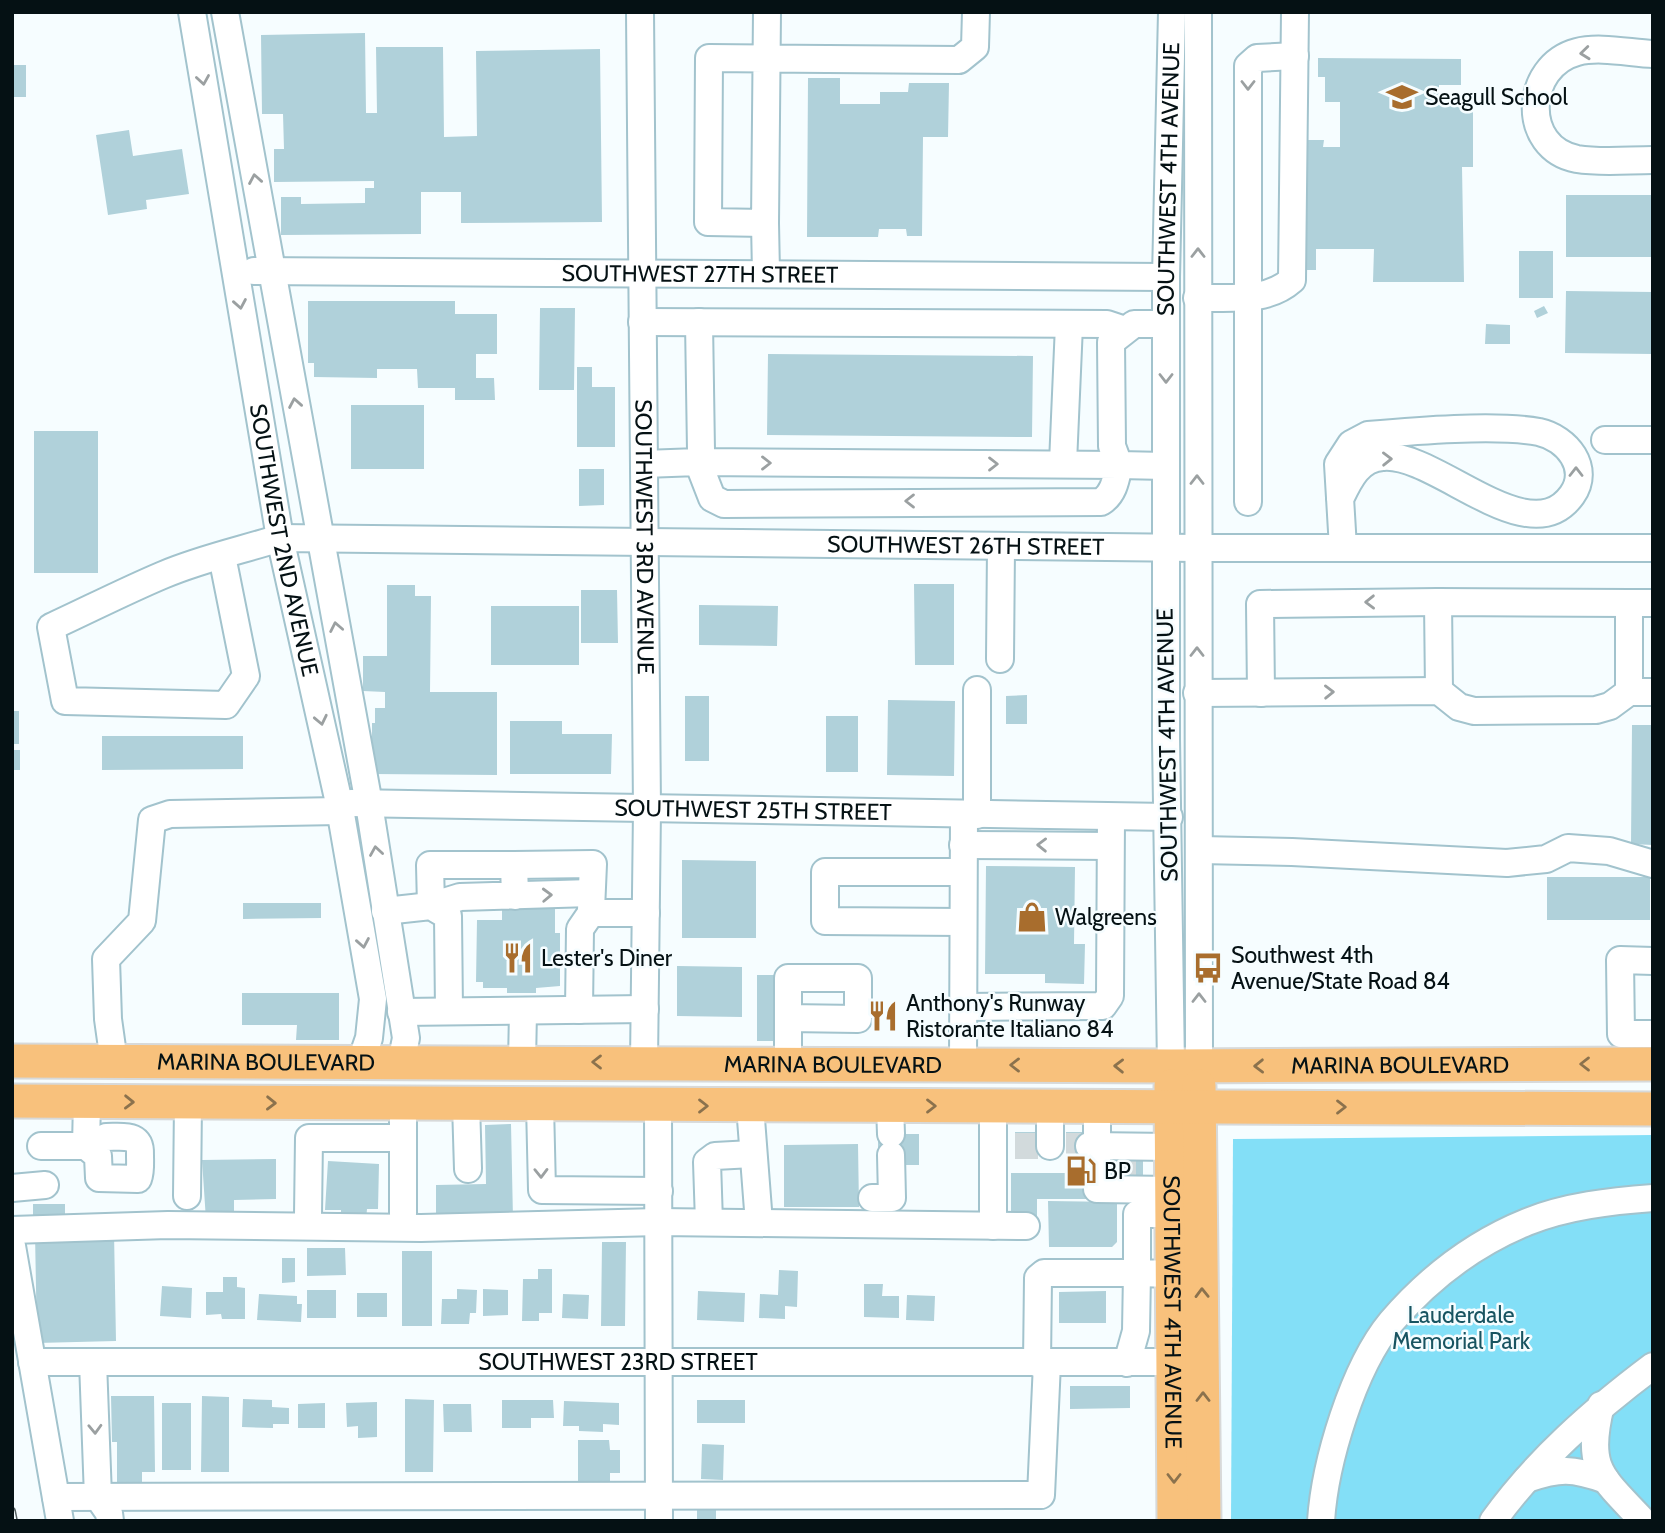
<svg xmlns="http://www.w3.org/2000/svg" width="1665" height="1533" viewBox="0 0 1665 1533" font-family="Cabin,sans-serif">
  <rect width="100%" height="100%" fill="#f6fdff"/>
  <path fill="#83dff7" d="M1653,1135v386h-422l2,-382z"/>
  <path fill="#b0d1da" d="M365,33l1,80h11l-1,-66h67l1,90 33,-1 -1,-85 124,-2 2,173 -141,1v-31h-40v42l-140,1v-38h20v7l64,-1v-15h9v-7l-100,1v-33h10l-1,-35h-21l-1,-79z
    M1318,58l143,1v26h-22v18h34v64h-11l2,115h-91l1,-33h-58v21h-19l1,-130h26l-1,7h17v-45h-15v-25h-7z
    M12,65h14v32h-14z
    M808,78h32v26h40v-12h28l1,-9h40l-1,54h-25l-1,99h-15l-1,-7h-27l-1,8h-71z
    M129,130l4,26 49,-7 7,45 -43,6 1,9 -39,6 -12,-80z
    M1566,195h87v62h-87z
    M1519,251h34v47h-34z
    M1566,291l87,1v62l-88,-1z
    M308,301h147v13h42v40h-21v24h18l1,22h-40v-12h-37l-1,-19h-40v9l-63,-1v-14h-6z
    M1544,306l4,7 -11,5 -3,-7z
    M540,308h35l-1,82h-35z
    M1486,324l24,1v19h-25z
    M768,354l265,2 -1,81 -265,-2z
    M577,367h15v20h23v60h-38z
    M351,405h73v64h-73z
    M34,431h64v142h-64z
    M579,469h25v36l-25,1z
    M914,584h40v81h-39z
    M387,585h28v11h16l-1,96h67v83l-125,-1v-51h3v-15h10v-16l-22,-1v-35h24z
    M581,590h36l1,53h-37z
    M699,605l79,1 -1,40 -78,-1z
    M491,606h88v59h-88z
    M1027,695v29h-21v-28z
    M685,696h24v65h-24z
    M888,700l67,1 -1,75 -67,-1z
    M12,711h7v33h-7z
    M826,716h32v56h-32z
    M510,721h52v13h50l-1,40h-101z
    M1632,725h21v120l-22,-1z
    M102,736h141v33l-141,1z
    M12,750h8v20h-8z
    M682,860l74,1v77h-74z
    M986,866l89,1 -1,77h11l-1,40 -39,-1v-9h-60z
    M1547,877h103v43h-103z
    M502,902h21l4,7h28v24h5v53l-24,2v5h-29v-5h-24v-6h-7l1,-62h25z
    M243,903h78v15l-78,1z
    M677,966l65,1v50l-65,-1z
    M757,975h17v66h-17z
    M242,993h97v47h-43l1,-15h-55z
    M511,1124l2,95 -77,1v-35l50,-1 -1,-59z
    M1015,1132h23v21h-23z
    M1066,1132h23v21h-23z
    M878,1134h41v31h-16l-25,-10z
    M858,1144l1,63h-75v-62z
    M1103,1156h40v22l-41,-1z
    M276,1159v40l-42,1v19l-28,1 -4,-60z
    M328,1161l51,3 -1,45h-11l-1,11 -25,-1v-9h-16z
    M1011,1173h78l-1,26h-51v18h-26z
    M1048,1201l69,1v40l-5,5h-63z
    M33,1204h32v14h-32z
    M114,1232l2,109 -79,2 -2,-110z
    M602,1242h24l-1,84h-24z
    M307,1248h38l1,27 -39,1z
    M402,1251h30v75h-30z
    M282,1258h13v24l-13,1z
    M538,1269h14v44h-13v8h-17l1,-42h15z
    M779,1270l19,1 -1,36 -12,-1v13l-26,-1 1,-24 18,1z
    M223,1277h14v10l8,1v31h-23l-1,-5 -15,1v-23h17z
    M864,1284h19l-1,12h17v22l-35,-1z
    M162,1286l30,2 -1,30 -31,-2z
    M457,1289l20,1 -1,23h-6l-1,11h-28l1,-25h15z
    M483,1289l25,1v25l-25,1z
    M307,1290h29v28h-29z
    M698,1291l47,2 -1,29 -47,-2z
    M1106,1291v32h-47v-31z
    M357,1293h30v24h-30z
    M259,1294l38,2v8h5l-1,18 -44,-2z
    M563,1294l26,1 -1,24 -26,-1z
    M907,1295l28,1 -1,25 -28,-1z
    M1070,1386h60v22l-60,1z
    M111,1396h43l1,76h-13v13h-25v-43h-5z
    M202,1396l27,1v75h-28z
    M243,1399l29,1v7l17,1v16h-16v4l-31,-1z
    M405,1399l29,1 -1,72h-28z
    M502,1400h51l1,18h-23v10h-29z
    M697,1400h48v23h-48z
    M564,1401l55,2v22l-16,-1v8l-24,-1v-5h-16z
    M377,1402v35l-19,1v-12l-11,1 -1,-24z
    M162,1403h29v67h-29z
    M325,1403v25h-27v-24z
    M443,1404h28l1,28h-28z
    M578,1440h31l1,10h10v23h-10v11l-32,-1z
    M702,1444l22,1 -1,35 -22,-1z
    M697,1508h19v13h-19z"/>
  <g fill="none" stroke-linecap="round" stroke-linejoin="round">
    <path stroke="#d2dadc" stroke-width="26" stroke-dasharray="26 13" stroke-linecap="butt" d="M1015,1146h23
      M1066,1146h23
      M1123,1156v22"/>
    <g stroke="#a2c3cd" stroke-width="30">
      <g id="minor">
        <path id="s1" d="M192,12l88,526 59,265 34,196 -4,39 -9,26"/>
        <path d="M225,12l144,792 37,234 -5,25"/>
        <path id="s2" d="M640,12l7,797 -3,253"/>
        <path d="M767,12l-2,211 -57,-1 1,-164 250,2 16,-13 1,-35"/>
        <path d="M1198,12l1,1054"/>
        <path d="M1653,54c-23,-1 -54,-8 -76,-2 -53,14 -57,96 0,107 24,4 51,1 76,1"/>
        <path d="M765,223l1,50"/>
        <path id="s3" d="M254,271l912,6"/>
        <path d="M1197,298c33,-1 69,5 95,-18l3,-268"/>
        <path d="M642,322l465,2 18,6"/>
        <path d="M1605,440h48"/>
        <path d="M1063,463l6,-138"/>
        <path d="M644,464l54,-2 14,36 12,6 377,-2c13,-8 15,-23 18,-37l-421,-3 3,-11 -2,-129"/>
        <path d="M1166,466l-47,-1 -7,-19 -1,-104 23,-18h32"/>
        <path d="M1340,499c9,-19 19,-41 43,-42 53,-5 146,98 189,38 19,-27 -5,-57 -33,-63 -43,-8 -125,-1 -171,3l-17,9 -13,20 5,84"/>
        <path d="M1248,502v-436l9,-8 38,-2"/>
        <path id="s4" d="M222,556l24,120 -20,29 -161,-4 -14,-74c37,-17 74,-36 112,-52 37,-16 79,-25 117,-37l917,10h456"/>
        <path d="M1000,659l1,-112"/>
        <path d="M977,690v125"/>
        <path d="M1439,691l-1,-89 191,1"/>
        <path d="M1629,692v-89h24"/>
        <path d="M1197,693l242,-2 20,16 15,4 122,-1 14,-4 19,-14h24"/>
        <path d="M1261,693l-1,-89 178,-2"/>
        <path id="s5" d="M351,803l818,14"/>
        <path d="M963,845l147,1"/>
        <path d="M1200,850l92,2 215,11 39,-4 22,-11 41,3 44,13"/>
        <path d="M514,865l79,-1 -2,46"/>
        <path d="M515,896l-1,-31h-84l1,41 29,-9 131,-4"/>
        <path d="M385,911l46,-5 17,10 1,95"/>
        <path d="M963,922l-138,-1v-49h138"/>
        <path d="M1653,961l-33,-1 1,74h32"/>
        <path d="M963,1007l140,-1 7,-10 1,-179"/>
        <path d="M579,1010l1,-81 11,-16h55"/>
        <path d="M401,1012l244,-3"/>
        <path d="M114,1062l-6,-43 -2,-60 36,-38 10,-101 18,-6 170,-3"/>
        <path d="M522,1063l1,-52"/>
        <path d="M788,1063v-85h70v41l-70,-1"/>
        <path d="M963,1065l1,-251"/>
        <path id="s6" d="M1171,1066l-5,-327v-462l6,-265"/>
        <path d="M466,1104l2,65"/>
        <path d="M540,1105l2,85 117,1"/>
        <path d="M658,1106l1,415"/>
        <path d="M750,1106l9,117"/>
        <path d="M890,1106l1,28"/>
        <path d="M993,1106v120"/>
        <path d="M1097,1106v83l75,1"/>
        <path d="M106,1137c18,0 35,-4 34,18 0,9 1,16 -2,24l-39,-1 -1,-22 -12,-10z"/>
        <path d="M41,1146h45l1,-45"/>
        <path d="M1050,1146v-39"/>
        <path d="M1089,1146l83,1"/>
        <path d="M12,1188l33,-3"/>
        <path d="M187,1196l1,-93"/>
        <path d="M872,1198h20l-1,-43"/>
        <path d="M403,1214v-94"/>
        <path d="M1173,1214h-36v59l36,1"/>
        <path d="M308,1215l1,-77h94"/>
        <path d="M709,1222l-2,-60 8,-6 37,-2"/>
        <path d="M12,1230l156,-5 253,3 238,-6 367,4"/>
        <path d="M12,1246l48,275"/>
        <path id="s7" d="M32,1362h1161"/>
        <path d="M93,1362l5,135 11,16 1,8"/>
        <path d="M1037,1363l1,-85 6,-5h93l-1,58 -9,32"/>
        <path d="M1601,1405c-16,64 0,71 42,116"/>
        <path d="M1527,1479c33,-11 45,-11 79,1"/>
        <path d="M56,1497l985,-2 6,-132"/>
        <path d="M1321,1521c4,-59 32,-153 70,-199 37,-43 84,-79 136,-100 39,-16 85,-21 126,-24"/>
        <path d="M1493,1521c44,-61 100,-110 160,-155"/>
      </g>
    </g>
    <g stroke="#d7d9d9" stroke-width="37">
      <g id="major">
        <path id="s8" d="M12,1061l1159,5 482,-2"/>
        <path id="s9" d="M1171,1086l3,435"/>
        <path d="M1199,1086l5,435"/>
        <path d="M12,1101l1641,8"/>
      </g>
    </g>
    <use href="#minor" stroke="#fff" stroke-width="26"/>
    <use href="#major" stroke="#f8c17c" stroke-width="33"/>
    <g stroke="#576163" stroke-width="8">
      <path id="rail" d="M12,1511l2,10"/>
    </g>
    <use href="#rail" stroke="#f6fdff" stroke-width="5" stroke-dasharray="16" stroke-linecap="butt"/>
  </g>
  <defs><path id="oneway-chevron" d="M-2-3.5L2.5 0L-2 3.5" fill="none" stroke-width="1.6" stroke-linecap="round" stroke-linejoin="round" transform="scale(1.75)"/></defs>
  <g stroke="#9ba0a1">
    <use href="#oneway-chevron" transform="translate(1585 53) rotate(174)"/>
    <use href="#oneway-chevron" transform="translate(203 80) rotate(81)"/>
    <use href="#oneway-chevron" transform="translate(1248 85) rotate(90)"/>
    <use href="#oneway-chevron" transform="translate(255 179) rotate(-100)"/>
    <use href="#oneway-chevron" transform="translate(1198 253) rotate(-90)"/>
    <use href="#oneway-chevron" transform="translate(240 304) rotate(80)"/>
    <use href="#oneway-chevron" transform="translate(1166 378) rotate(90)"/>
    <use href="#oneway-chevron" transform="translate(295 403) rotate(-100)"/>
    <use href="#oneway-chevron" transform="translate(1387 459) rotate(-1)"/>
    <use href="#oneway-chevron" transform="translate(766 463)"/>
    <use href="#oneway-chevron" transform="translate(993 464)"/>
    <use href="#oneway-chevron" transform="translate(1576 472) rotate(-90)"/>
    <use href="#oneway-chevron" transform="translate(1197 480) rotate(-90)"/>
    <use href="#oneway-chevron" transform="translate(910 501) rotate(180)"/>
    <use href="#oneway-chevron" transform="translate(1370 602) rotate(179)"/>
    <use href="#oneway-chevron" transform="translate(336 627) rotate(-101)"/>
    <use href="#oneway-chevron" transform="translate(1197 652) rotate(-90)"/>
    <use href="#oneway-chevron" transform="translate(1329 692) rotate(-1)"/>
    <use href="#oneway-chevron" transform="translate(321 720) rotate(78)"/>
    <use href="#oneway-chevron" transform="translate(1042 845) rotate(-179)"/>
    <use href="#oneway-chevron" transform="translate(376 851) rotate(-99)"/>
    <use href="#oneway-chevron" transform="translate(547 895) rotate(-2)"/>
    <use href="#oneway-chevron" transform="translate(363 943) rotate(80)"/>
    <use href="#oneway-chevron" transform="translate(1199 998) rotate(-90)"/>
    <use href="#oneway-chevron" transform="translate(541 1173) rotate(89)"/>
    <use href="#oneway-chevron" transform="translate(95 1429) rotate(88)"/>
  </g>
  <g stroke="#8b724d">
    <use href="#oneway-chevron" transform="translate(597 1062) rotate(180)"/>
    <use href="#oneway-chevron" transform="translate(1585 1064) rotate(-180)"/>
    <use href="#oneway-chevron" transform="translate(1015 1065) rotate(-180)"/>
    <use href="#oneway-chevron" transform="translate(1119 1066) rotate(-179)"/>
    <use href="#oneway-chevron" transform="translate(1259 1066) rotate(179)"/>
    <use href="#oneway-chevron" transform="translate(129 1102) rotate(1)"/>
    <use href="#oneway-chevron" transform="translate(271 1103) rotate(1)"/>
    <use href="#oneway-chevron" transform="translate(703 1106)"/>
    <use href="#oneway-chevron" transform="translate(931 1106)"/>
    <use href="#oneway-chevron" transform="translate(1341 1107)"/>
    <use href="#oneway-chevron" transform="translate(1202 1293) rotate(-91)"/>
    <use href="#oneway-chevron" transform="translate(1203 1397) rotate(-90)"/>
    <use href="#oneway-chevron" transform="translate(1174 1478) rotate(90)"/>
  </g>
  <defs>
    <g id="school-bare" transform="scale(2.415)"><path d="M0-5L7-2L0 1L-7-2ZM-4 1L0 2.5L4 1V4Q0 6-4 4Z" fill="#a86d2d" stroke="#f6fdff" stroke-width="2.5" paint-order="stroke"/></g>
    <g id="shop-bare" transform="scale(2.415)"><path d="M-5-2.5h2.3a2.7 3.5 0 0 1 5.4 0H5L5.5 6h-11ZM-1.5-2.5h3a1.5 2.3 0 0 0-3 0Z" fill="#a86d2d" stroke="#f6fdff" stroke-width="2.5" paint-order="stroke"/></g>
    <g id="restaurant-bare" transform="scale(2.415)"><path d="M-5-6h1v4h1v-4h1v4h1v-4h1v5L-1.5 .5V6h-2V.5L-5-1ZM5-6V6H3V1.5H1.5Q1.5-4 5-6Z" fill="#a86d2d" stroke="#f6fdff" stroke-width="2.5" paint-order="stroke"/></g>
    <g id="bus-bare" transform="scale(2.415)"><path d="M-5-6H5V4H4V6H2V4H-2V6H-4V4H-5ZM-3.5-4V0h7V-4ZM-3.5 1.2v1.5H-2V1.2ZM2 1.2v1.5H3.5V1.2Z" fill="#a86d2d" stroke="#f6fdff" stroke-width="2.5" paint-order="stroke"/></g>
    <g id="fuel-bare" transform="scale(2.415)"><path d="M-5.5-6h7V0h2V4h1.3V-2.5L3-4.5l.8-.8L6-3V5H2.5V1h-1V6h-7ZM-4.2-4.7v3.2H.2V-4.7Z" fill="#a86d2d" stroke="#f6fdff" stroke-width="2.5" paint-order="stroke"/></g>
  </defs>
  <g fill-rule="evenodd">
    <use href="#school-bare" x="1402" y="97"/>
    <use href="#shop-bare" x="1032" y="917"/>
    <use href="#restaurant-bare" x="518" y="958"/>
    <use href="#bus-bare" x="1208" y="968"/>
    <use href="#restaurant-bare" x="883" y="1016"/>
    <use href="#fuel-bare" x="1081" y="1171"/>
  </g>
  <g text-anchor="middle" stroke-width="5" stroke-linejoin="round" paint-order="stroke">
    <g font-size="23" fill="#051114" stroke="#f6fdff" text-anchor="start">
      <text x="1425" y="105">Seagull School</text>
      <text x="1055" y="925">Walgreens</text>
      <text x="1231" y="963">Southwest 4th<tspan x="1231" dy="26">Avenue/State Road 84</tspan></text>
      <text x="541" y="966">Lester's Diner</text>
      <text x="906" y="1011">Anthony's Runway<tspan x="906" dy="26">Ristorante Italiano 84</tspan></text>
      <text x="1104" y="1179">BP</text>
    </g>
    <g font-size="23" fill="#051114" stroke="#f6fdff">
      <text dy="8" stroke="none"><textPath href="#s6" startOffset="887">SOUTHWEST 4TH AVENUE</textPath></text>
      <text dy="8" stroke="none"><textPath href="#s3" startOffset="446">SOUTHWEST 27TH STREET</textPath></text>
      <text dy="8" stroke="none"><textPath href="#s2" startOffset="525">SOUTHWEST 3RD AVENUE</textPath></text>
      <text dy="8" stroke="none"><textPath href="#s1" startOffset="536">SOUTHWEST 2ND AVENUE</textPath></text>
      <text dy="8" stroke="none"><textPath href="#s4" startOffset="1326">SOUTHWEST 26TH STREET</textPath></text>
      <text transform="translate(1167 745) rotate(-91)" y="8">SOUTHWEST 4TH AVENUE</text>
      <text dy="8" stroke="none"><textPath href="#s5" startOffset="402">SOUTHWEST 25TH STREET</textPath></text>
      <text dy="8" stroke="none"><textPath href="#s8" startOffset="254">MARINA BOULEVARD</textPath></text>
      <text dy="8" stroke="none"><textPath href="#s8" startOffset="821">MARINA BOULEVARD</textPath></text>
      <text dy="8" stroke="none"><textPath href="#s8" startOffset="1388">MARINA BOULEVARD</textPath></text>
      <text dy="8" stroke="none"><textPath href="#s9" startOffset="226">SOUTHWEST 4TH AVENUE</textPath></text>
      <text dy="8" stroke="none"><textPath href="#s7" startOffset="586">SOUTHWEST 23RD STREET</textPath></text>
    </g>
    <g font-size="23" fill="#185461" stroke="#f6fdff">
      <text x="1461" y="1323">Lauderdale<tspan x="1461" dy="26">Memorial Park</tspan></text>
    </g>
  </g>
  <rect width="1665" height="1533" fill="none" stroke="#051114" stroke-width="28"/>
</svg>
